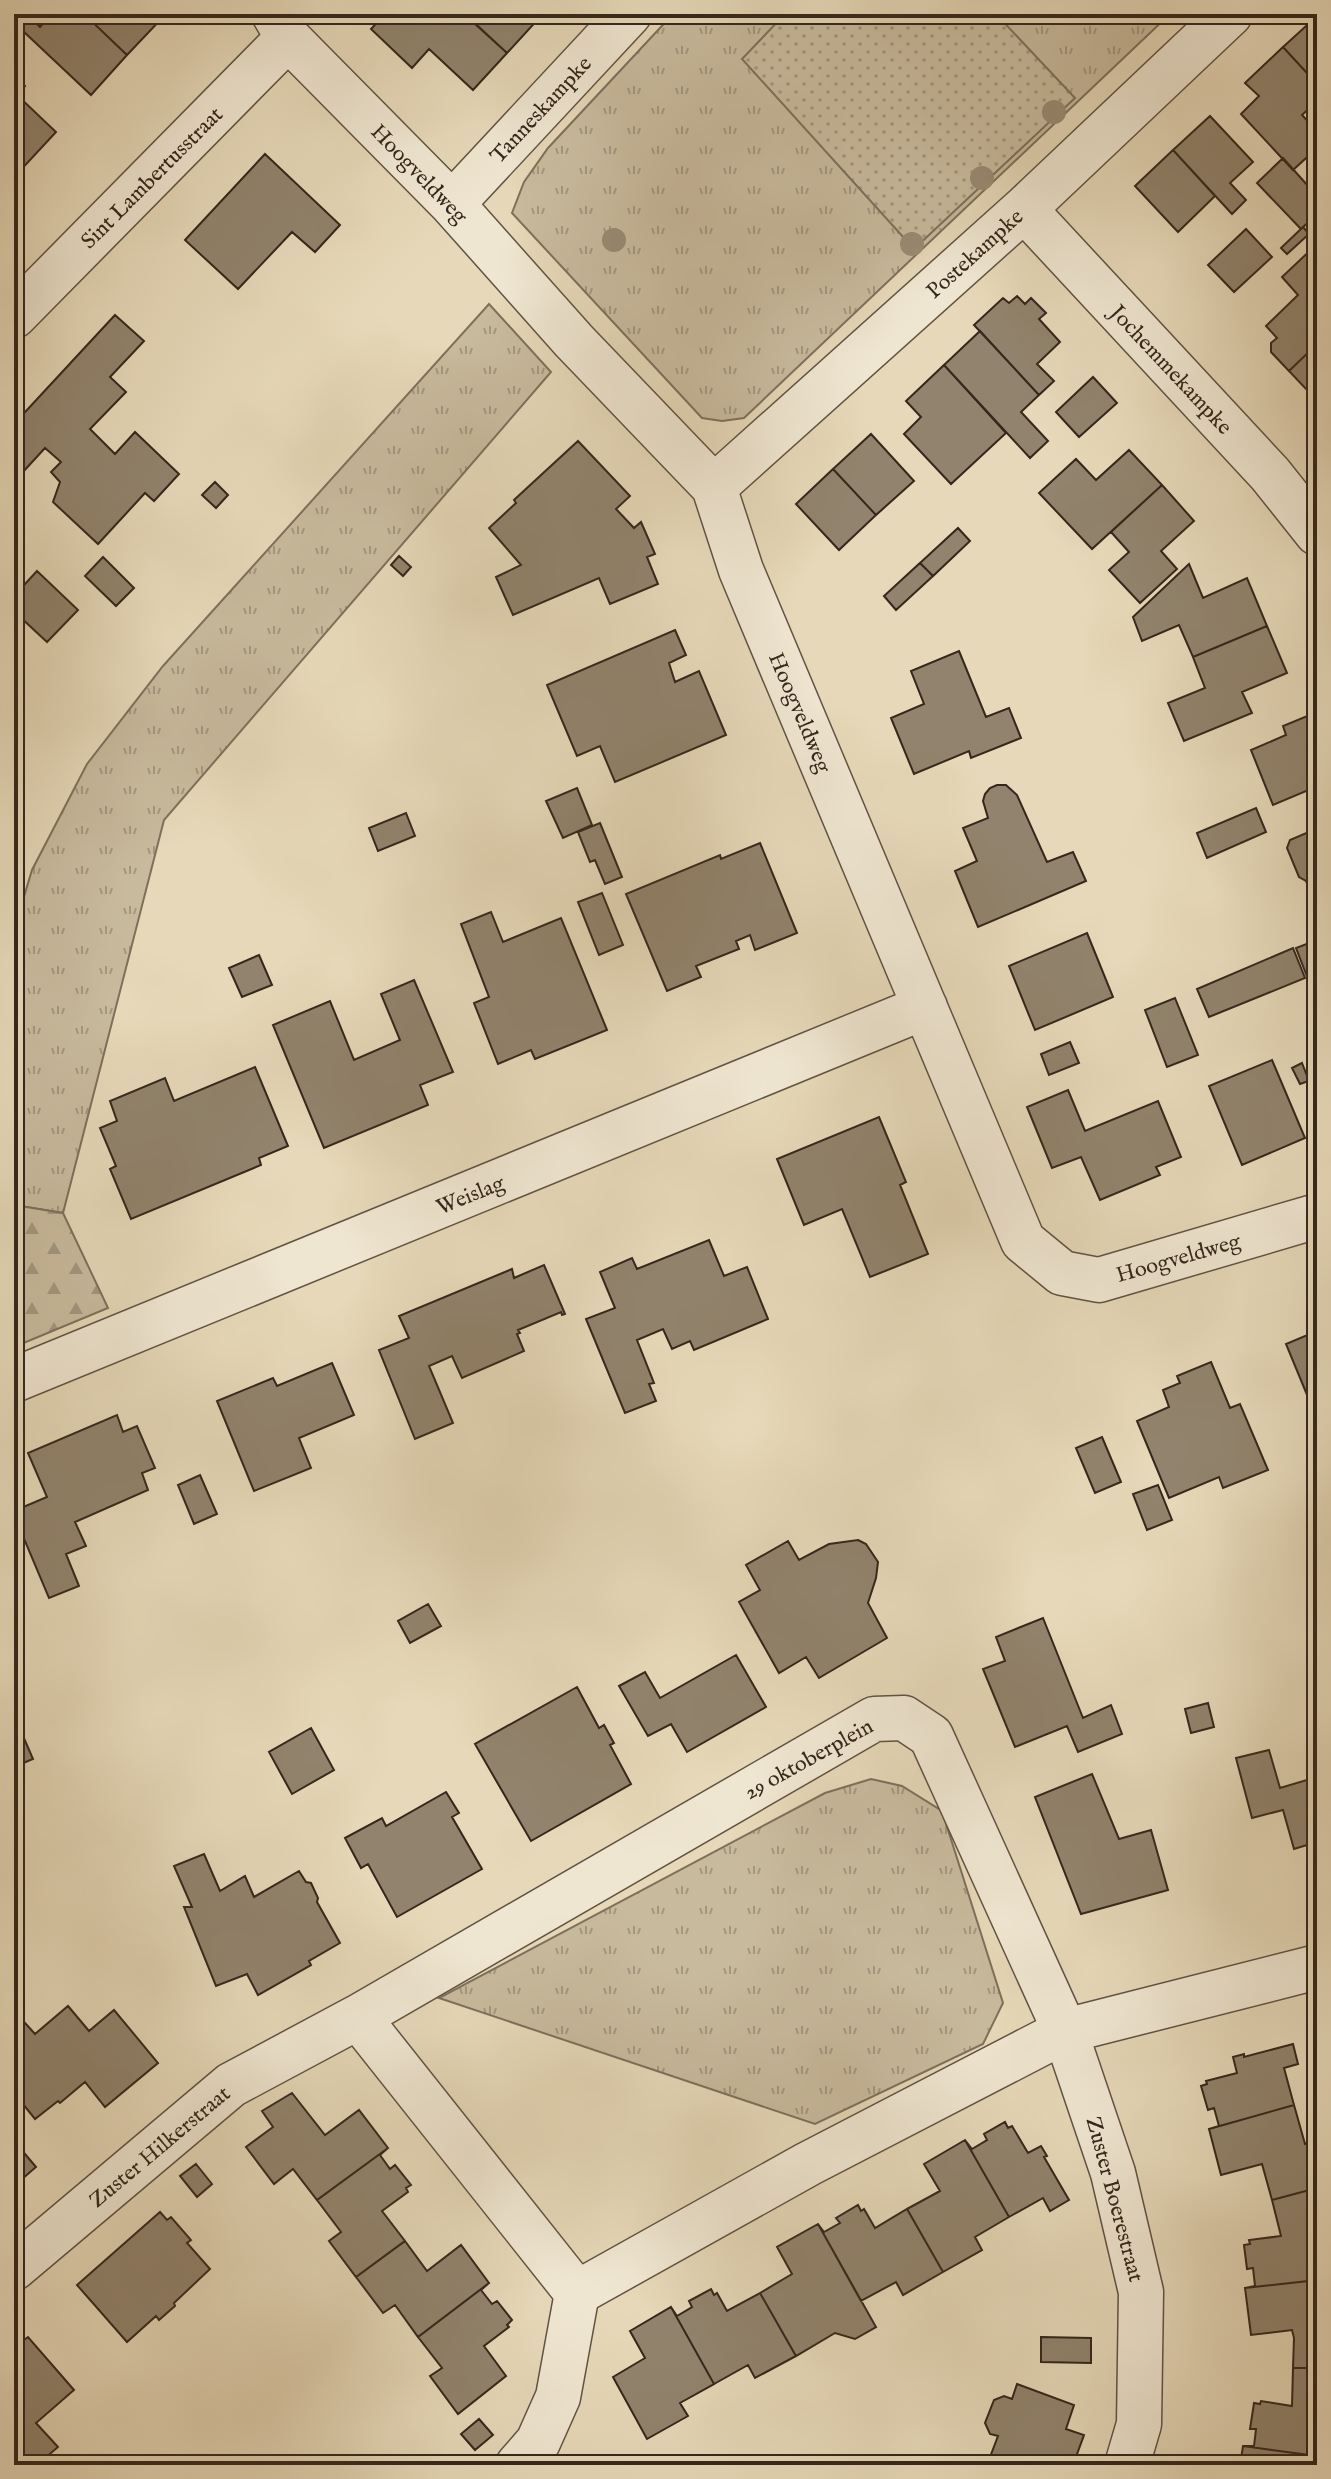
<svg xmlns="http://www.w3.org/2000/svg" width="1331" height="2479" viewBox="0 0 1331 2479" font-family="'IM FELL English',serif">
  <defs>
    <pattern id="grass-tufts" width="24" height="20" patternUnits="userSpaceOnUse" patternTransform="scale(2)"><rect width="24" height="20" fill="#c8ba9d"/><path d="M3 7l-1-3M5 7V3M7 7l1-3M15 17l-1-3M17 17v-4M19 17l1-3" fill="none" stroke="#a3977f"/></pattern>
    <pattern id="forest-firs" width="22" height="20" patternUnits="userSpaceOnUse" patternTransform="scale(2)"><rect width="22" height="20" fill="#c8ba9d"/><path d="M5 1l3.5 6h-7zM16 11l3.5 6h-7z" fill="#a3977f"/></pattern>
    <pattern id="park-dots" width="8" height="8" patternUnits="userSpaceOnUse" patternTransform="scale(2)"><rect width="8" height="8" fill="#c8ba9d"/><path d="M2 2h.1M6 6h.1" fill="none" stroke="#a3977f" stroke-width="1.8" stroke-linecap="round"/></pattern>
  </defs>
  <rect width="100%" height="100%" fill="#e6d8b8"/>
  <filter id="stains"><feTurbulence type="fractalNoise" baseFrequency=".0025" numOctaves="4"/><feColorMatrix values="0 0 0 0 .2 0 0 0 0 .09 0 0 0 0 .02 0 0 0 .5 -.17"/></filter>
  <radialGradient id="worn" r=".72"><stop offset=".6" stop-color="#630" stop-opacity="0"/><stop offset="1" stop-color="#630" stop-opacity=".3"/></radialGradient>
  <path fill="url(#grass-tufts)" stroke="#7e705c" stroke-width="2" d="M673,14h497l-426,404 -22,3 -20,-3 -190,-205 12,-31 24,-34z
    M489,304l62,68 -387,448 -101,393 -49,-8v-275l18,-60 55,-106 76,-98z
    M871,1779l31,7 40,25 61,192 -20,41 -168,80 -376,-126 386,-205z"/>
  <path fill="url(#forest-firs)" stroke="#7e705c" stroke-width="2" d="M14,1205l49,8 45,95 -94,39z"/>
  <path fill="url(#park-dots)" stroke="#7e705c" stroke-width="2" d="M785,14h211l79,84 -161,151 -172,-190z"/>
  <path fill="#91836d" stroke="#35271c" stroke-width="2" d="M14,14h13l13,13 12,-13h32l43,41 -36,40 -67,-63 -10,10z
    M84,14h78l2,2 -37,39z
    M385,14h79l43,39 -34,37 -44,-41 -17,19 -41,-39z
    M465,14h74l2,2 -34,37z
    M1317,16v68l-34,-37z
    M1283,47l34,37v17l-15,14 15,16v17l-24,22 -52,-56 18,-18 -14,-13z
    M14,76l11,10 -8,9 39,37 -38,41 -4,-3z
    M1210,116l43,46 -23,21 16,17 -14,14 -59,-64z
    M1173,150l42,46 -37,36 -43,-46z
    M265,154l75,71 -25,27 -23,-20 -54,57 -53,-49z
    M1283,158l34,38v18l-16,15 -44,-46z
    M1303,227l6,7 -22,20 -6,-6z
    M1246,229l26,28 -38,35 -26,-27z
    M1317,244v100l-28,27 -18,-19v-9l6,-5 -11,-12 32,-31 -16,-18z
    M1017,296l8,8 6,-6 15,15 -7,6 21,23 -23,22 17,17 -15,14 -65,-70 29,-27 6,5z
    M115,315l29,26 -34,36 16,15 -36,37 25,25 20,-22 44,42 -25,27 -9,-8 -47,51 -45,-42 7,-20 -9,-10 10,-10 -16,-14 -23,25 -8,-7v-42z
    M980,331l59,64 -18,17 27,29 -18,17 -86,-93z
    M1317,344v43l-11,2 -17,-18z
    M944,365l62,68 -55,51 -47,-50 17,-17 -15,-16z
    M1093,377l24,26 -38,34 -23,-25z
    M871,434l43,47 -38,34 -43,-46z
    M578,441l52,55 -14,13 18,19 7,-6 14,32 -8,3 11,27 -48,20 -11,-26 -86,37 -17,-38 25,-12 -32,-37 27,-25 -2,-3z
    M1129,450l33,35 -70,64 -53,-56 37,-34 20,21z
    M833,469l43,46 -37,35 -43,-46z
    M215,482l13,13 -12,13 -14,-13z
    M1162,485l32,36 -33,30 16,18 -37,34 -31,-33 20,-18 -18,-20z
    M958,528l12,13 -37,35 -13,-13z
    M399,556l12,11 -8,9 -12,-11z
    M103,557l31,31 -18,18 -31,-30z
    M920,563l13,13 -37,34 -12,-14z
    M1189,564l14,34 44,-20 20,48 -74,31 -14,-32 -37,16 -9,-24z
    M37,571l41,39 -31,32 -28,-26 -5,5v-25z
    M1267,626l20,47 -45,19 10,21 -68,28 -16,-38 37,-15 -12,-31z
    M675,630l11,25 -17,8 6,19 24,-11 27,64 -111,47 -15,-36 -23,10 -30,-71z
    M959,651l27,66 23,-9 12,30 -50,20 -2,-7 -55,23 -23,-56 33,-14 -13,-33z
    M1317,712v64l-9,5 3,8 -38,16 -22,-55 35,-15 -3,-9z
    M997,785h9l11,10 30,67 26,-10 13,29 -108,46 -23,-56 22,-10 -14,-33 25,-10 -5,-17 2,-7 5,-6z
    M577,788l15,37 -29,13 -17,-37z
    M1256,808l10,24 -59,26 -10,-25z
    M406,813l9,23 -37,15 -9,-23z
    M600,823l22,54 -17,7 -10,-24 -5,2 -12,-30z
    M1311,831l6,12v63l-11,-25 -7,-4 -12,-29 3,-8z
    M760,843l37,90 -42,17 -5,-15 -14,6 3,8 -43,17 5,11 -34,14 -41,-97 94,-39 1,4z
    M602,893l21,52 -24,10 -21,-53z
    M491,912l12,30 58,-24 46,112 -72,29 -4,-9 -33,14 -24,-61 15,-6 -28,-73z
    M1087,933l26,64 -78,33 -26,-64z
    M1317,940v35l-9,4 -12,-31z
    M1293,948l12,30 -96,39 -12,-28z
    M259,955l13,30 -30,12 -13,-29z
    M414,980l39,92 -33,13 8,20 -104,43 -51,-123 57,-24 24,59 46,-20 -19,-46z
    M1175,998l23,57 -31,12 -22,-57z
    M1070,1042l9,21 -30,12 -8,-21z
    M1272,1060l33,78 -63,27 -33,-79z
    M1302,1063l7,18 -9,3 -8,-16z
    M255,1067l33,79 -29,12 2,7 -130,54 -21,-50 6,-3 -16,-38 17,-7 -7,-20 55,-23 9,23z
    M1068,1090l17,41 73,-30 23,56 -25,10 4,8 -60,25 -19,-43 -29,11 -25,-61z
    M879,1117l27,65 -6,3 28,69 -58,23 -28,-68 -38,16 -27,-66z
    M709,1240l15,36 23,-9 21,52 -74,31 -4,-9 -18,8 -9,-20 -26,11 17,43 -5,1 7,17 -31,12 -39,-94 29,-11 -15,-36 32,-14 5,11z
    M544,1265l21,49 -3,1 -1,-3 -43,18 2,3 -3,1 7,17 -62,27 -10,-22 -23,10 24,57 -38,16 -36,-89 30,-12 -10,-22 113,-47 2,9z
    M1317,1331v88l-31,-75z
    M1211,1362l19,46 10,-4 28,66 -45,18 -4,-11 -50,21 -32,-77 32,-14 -6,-17 17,-7 -3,-7z
    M332,1363l22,52 -55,23 12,30 -57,23 -37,-90 56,-23 4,8z
    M117,1415l6,17 14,-6 18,42 -13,5 6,17 -73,32 11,24 -20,8 13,32 -30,12 -35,-83v-4l33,-14 -19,-44z
    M1102,1437l19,45 -26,11 -19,-45z
    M200,1475l17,39 -23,10 -16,-39z
    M1158,1485l14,35 -25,10 -14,-36z
    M858,1540l8,4 12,18 -2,16 -8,25 19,35 -68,40 -13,-21 -27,16 -40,-71 21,-12 -14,-25 42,-24 11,19 30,-16z
    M428,1604l13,22 -31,17 -12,-22z
    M1043,1618l40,100 28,-13 11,29 -44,18 -11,-26 -52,21 -32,-78 22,-8 -9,-24z
    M736,1655l30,52 -79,45 -16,-28 -23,12 -29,-50 26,-14 15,26z
    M577,1687l22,41 5,-3 10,18 -4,2 21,39 -100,57 -56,-97z
    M1208,1703l6,24 -23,6 -6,-24z
    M14,1715l19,44 -19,8z
    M311,1728l23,42 -42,24 -23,-42z
    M1269,1750l11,38 37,-11v65l-23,7 -11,-39 -31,8 -16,-60z
    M1092,1774l27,65 32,-9 17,60 -87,24 -46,-117z
    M446,1792l13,21 -7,4 30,52 -85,48 -29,-53 -7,4 -16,-30 37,-20 4,8z
    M204,1854l16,37 25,-15 9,21 45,-26 7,11 5,1 7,15 -1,4 23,41 -31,18 2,4 -53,30 -11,-21 -31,12 -32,-79h8l-18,-41z
    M68,2006l21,25 25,-21 44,53 -53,44 -20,-25 -25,21 -2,-2 -23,18 -21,-26v-79l2,-1 19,21z
    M1293,2044l5,20 -14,4 10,37 -85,24 10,-3 -5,-18 -6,2 -7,-24 6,-2 -1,-3 31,-8 -4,-16 11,-3v3z
    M292,2093l33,42 34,-25 29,38 -71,52 -24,-31 -19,15 -28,-37 27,-20 -11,-16z
    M1294,2105l11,39 12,-4v48l-45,12 -10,-36 -41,11 -12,-46z
    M1005,2122l3,6 4,-2 16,27 13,-7 6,10 -3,1 25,43 -19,11 -7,-13 -34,19 -44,-77 7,9 15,-9 -3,-6z
    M965,2140l44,77 -34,20 7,13 -39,22 -36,-63 33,-18 -16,-27z
    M14,2141l22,26 -22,19z
    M388,2148l-8,7 10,14 5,-4 16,20 -5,3 2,4 -26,19 23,30 -49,36 -27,-36 12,-9 -24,-32z
    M196,2164l16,20 -15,13 -17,-21z
    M1317,2188v92l-72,8 10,-2 -2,-18 -6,1 -3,-24 6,-1 -1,-4 32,-4 -9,-36z
    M858,2205l3,6 3,-2 11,19 32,-19 36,63 -40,23 -7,-13 -35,19 -43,-77 6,8 16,-9 -4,-5z
    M160,2212l7,8 4,-3 20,23 -4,3 23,26 -36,34 1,3 -16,14 -3,-4 -29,26 -50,-57z
    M818,2224l58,103 -21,12 -20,-6 -39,23 -36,-63 32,-19 -15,-27z
    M405,2241l22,30 34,-26 28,38 -71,54 -23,-32 -12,8 -27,-36z
    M1317,2280v88h-24l1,-30 -2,-8 -41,5 -6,-47z
    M489,2283l-8,7 11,14 5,-3 15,19 -5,5 2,2 -25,19 22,30 -48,38 -28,-38 12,-8 -24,-31z
    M711,2289l3,6 3,-2 10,18 33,-18 36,63 -41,22 -7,-13 -34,19 -43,-77 6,9 15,-9 -3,-6z
    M671,2307l43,77 -34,19 8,13 -41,23 -34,-62 32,-19 -15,-27z
    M19,2335l5,5 4,-3 46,53 -38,33 22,24 -21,18h-23v-126z
    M1041,2337l50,1v25l-50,-1z
    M1293,2368h24v88l-74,-10h11l2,-17h-6l4,-26 6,1 1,-3 31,5z
    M1017,2384l57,21 -8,24 18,6 -11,30h-86l11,-29 -8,-2 -5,-11 9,-23 10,-4 8,3z
    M479,2419l14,16 -18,15 -14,-16z
    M1243,2446l74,10v9h-77z"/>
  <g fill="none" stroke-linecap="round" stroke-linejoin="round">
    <g stroke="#615343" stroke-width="47">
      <path id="street" d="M274,14l14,24 164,166 122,137 140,146 27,83 282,671 39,32 37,7 218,-64
        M452,204l177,-190
        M1024,209l246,265 47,59
        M14,316l274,-278
        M714,487l310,-278 206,-195
        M14,1380l911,-373
        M904,1718l27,18 134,295 -257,133 -231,129 -219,-276 516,-298z
        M14,2268l217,-183 127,-68
        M518,2465l20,-23 20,-45 19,-104
        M1127,2465l12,-41 2,-132 -28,-119 -48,-142 252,-64"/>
    </g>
    <use href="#street" stroke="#efe6d1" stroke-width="44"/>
  </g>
  <g fill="#998b74">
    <circle cx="1054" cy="112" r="12"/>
    <circle cx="982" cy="178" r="12"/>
    <circle cx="614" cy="240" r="12"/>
    <circle cx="912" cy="244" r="12"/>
  </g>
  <g text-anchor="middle" stroke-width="7" stroke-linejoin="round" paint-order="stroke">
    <g font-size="22" fill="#35271c" stroke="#efe6d1">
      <text transform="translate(540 109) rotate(-47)" y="8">Tanneskampke</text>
      <text transform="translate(420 173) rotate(46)" y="8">Hoogveldweg</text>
      <text transform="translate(151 177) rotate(-45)" y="8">Sint Lambertusstraat</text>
      <text transform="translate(974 253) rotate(-42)" y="8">Postekampke</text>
      <text transform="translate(1172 369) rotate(47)" y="8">Jochemmekampke</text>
      <text transform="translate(801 712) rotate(67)" y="8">Hoogveldweg</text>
      <text transform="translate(470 1194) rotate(-22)" y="8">Weislag</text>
      <text transform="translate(1178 1257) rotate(-16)" y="8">Hoogveldweg</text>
      <text transform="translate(808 1758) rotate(-29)" y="8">29 oktoberplein</text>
      <text transform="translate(159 2146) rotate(-40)" y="8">Zuster Hilkerstraat</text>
      <text transform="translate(1116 2199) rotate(75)" y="8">Zuster Boerestraat</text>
    </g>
  </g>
  <rect width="1331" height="2479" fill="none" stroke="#e6d8b8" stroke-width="48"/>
  <rect x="16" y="16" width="1299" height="2447" fill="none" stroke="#35271c" stroke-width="4"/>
  <rect x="24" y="24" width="1283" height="2431" fill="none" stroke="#35271c" stroke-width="2"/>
  <rect width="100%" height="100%" filter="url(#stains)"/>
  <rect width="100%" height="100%" fill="url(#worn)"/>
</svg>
